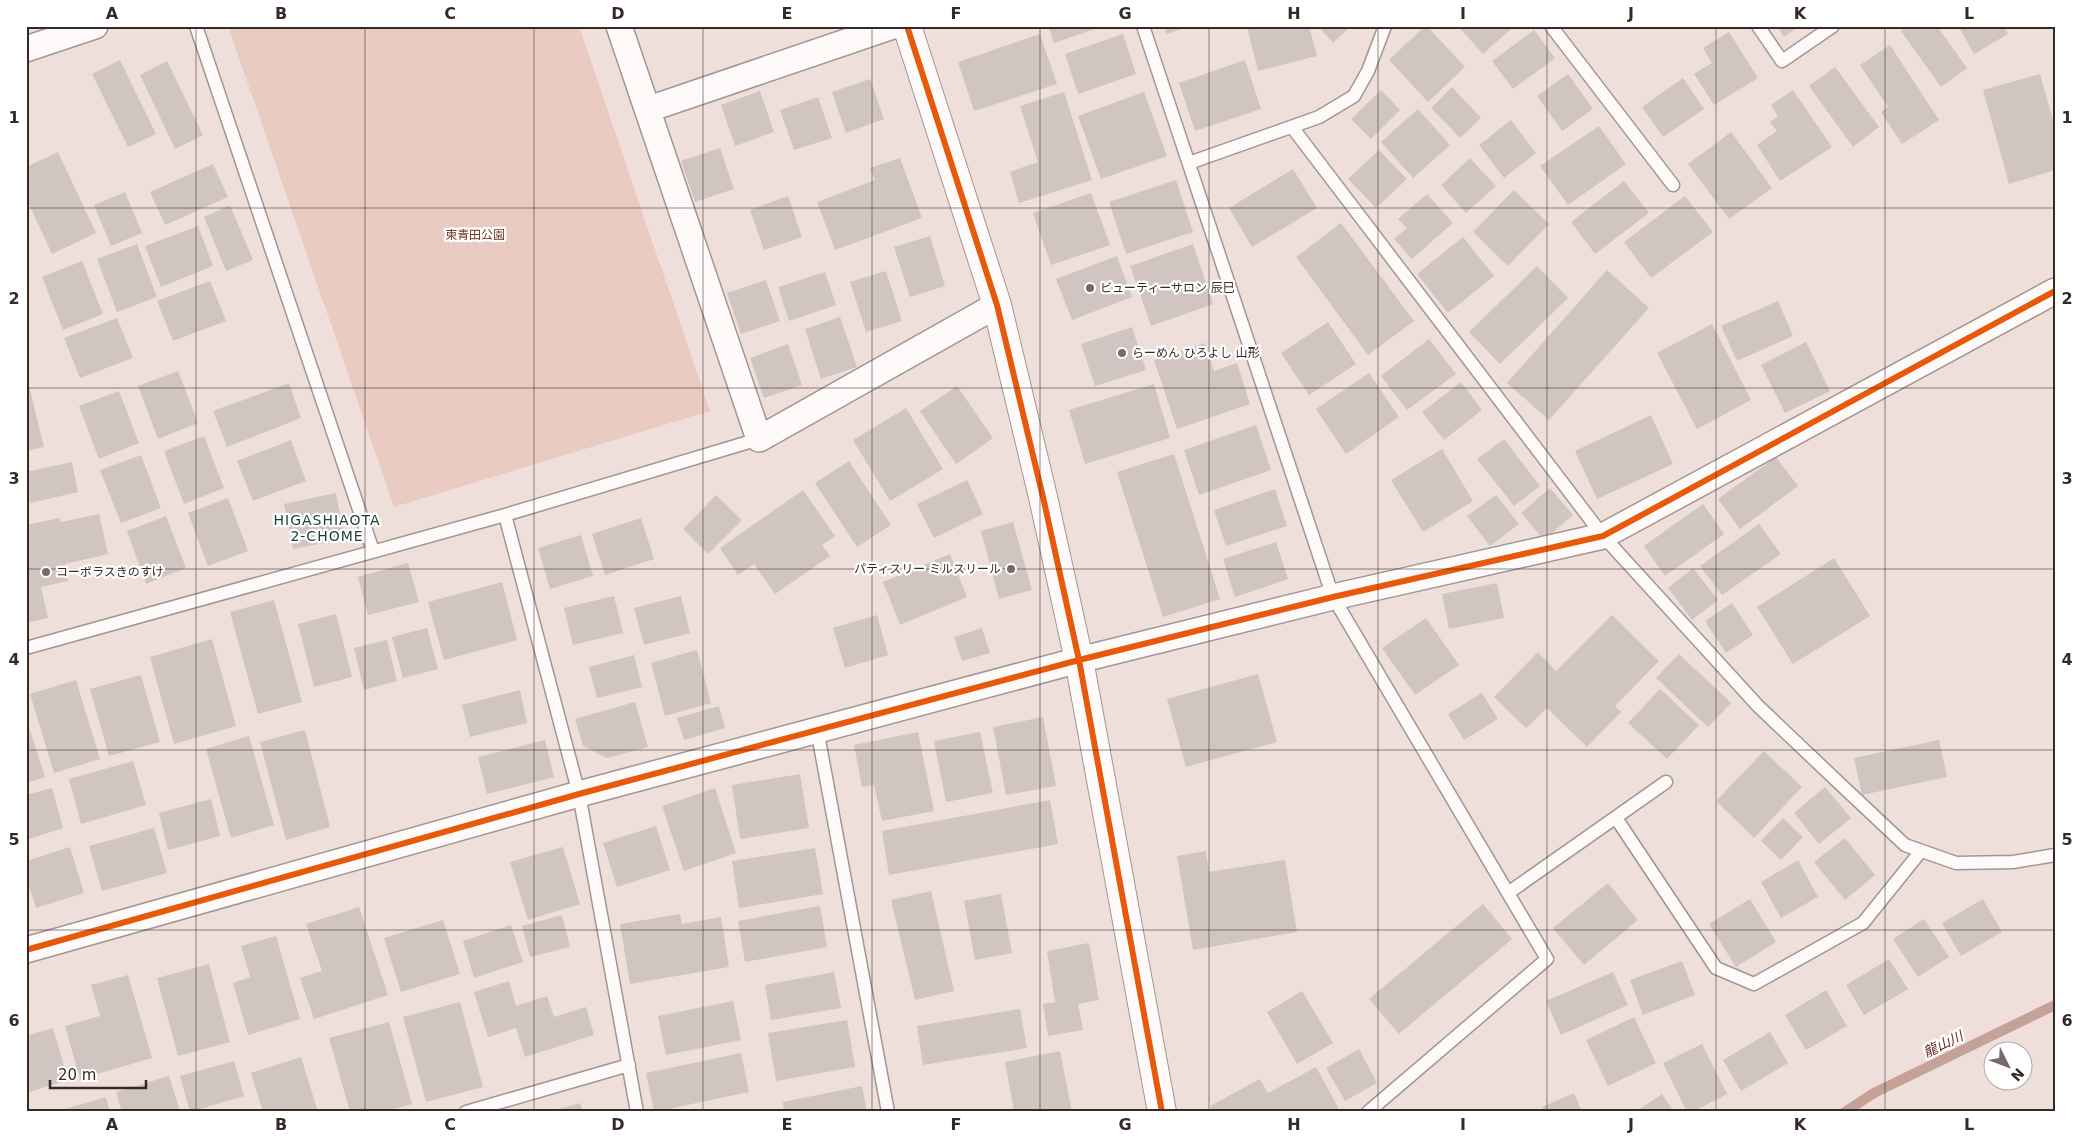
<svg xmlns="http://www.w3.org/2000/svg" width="2081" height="1138" viewBox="0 0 2081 1138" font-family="'DejaVu Sans','Noto Sans JP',sans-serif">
  <rect width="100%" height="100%" fill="#efdfda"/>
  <path fill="#eacbc2" d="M228,26h351l131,385 -316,96z"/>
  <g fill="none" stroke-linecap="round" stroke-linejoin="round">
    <path stroke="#c5a196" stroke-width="10" d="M1845,1112l29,-19 181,-88"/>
  </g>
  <path fill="#d1c5c1" d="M1048,26h53v1l-47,16z
    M1164,26h24v1l-22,7z
    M1309,26l8,30 -59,15 -11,-44z
    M1318,26h33l-18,17z
    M1425,26h2l38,41 -37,35 -39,-42z
    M1458,26h56l-31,28z
    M1777,26h22l-15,11z
    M1908,26h29l30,42 -26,19 -40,-56z
    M1958,26h46l4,8 -34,20z
    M1534,30l21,28 -42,31 -21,-28z
    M1729,32l29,46 -44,27 -20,-31 18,-11 -9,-15z
    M1040,34l17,50 -83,27 -16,-49z
    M1123,34l13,40 -58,20 -13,-40z
    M1890,45l49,75 -37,24 -21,-32 7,-5 -28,-42z
    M120,60l36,74 -28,13 -36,-73z
    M1245,60l16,49 -66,22 -16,-48z
    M167,61l36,74 -28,14 -35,-74z
    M1835,67l44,60 -26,20 -44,-61z
    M1568,74l25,35 -31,22 -25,-35z
    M2040,74l15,53v43l-46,14 -26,-94z
    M1683,78l21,31 -41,28 -21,-30z
    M870,79l14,40 -38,14 -14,-41z
    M1452,87l29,31 -21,20 -29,-30z
    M1381,90l19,20 -29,29 -20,-20z
    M1793,90l39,57 -52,34 -23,-36 20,-14 -7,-9 8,-6 -7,-11z
    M760,91l14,41 -39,14 -14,-41z
    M1064,92l28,88 -73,23 -9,-31 28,-10 -18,-56z
    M1144,92l23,64 -66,23 -23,-63z
    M818,97l14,41 -38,12 -14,-40z
    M1418,109l32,36 -37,33 -32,-36z
    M1511,120l25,33 -32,25 -25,-33z
    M1599,126l27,38 -58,41 -28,-39z
    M1731,132l41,56 -43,31 -41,-55z
    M720,148l14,41 -39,13 -14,-41z
    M1379,150l28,29 -31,29 -28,-29z
    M58,152l38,81 -44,21 -26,-56v-31z
    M900,158l22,60 -87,32 -18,-48 58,-22 -5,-12z
    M1470,158l26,28 -30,27 -25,-28z
    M213,164l15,33 -63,28 -15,-33z
    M1293,169l24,39 -65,39 -23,-39z
    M1176,180l17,52 -67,22 -17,-52z
    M1624,181l25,32 -54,41 -24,-32z
    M1514,190l35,34 -41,42 -35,-34z
    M125,192l17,41 -31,13 -17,-41z
    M1091,193l19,52 -59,20 -18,-52z
    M1427,194l26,29 -41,36 -18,-20 13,-11 -9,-9z
    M788,196l14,41 -38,13 -14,-40z
    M1685,196l28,36 -62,46 -27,-36z
    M230,205l23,55 -27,11 -22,-54z
    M1341,223l73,98 -46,34 -72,-98z
    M198,226l15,40 -52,21 -16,-41z
    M930,236l15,50 -35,11 -16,-50z
    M1463,237l31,39 -46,37 -31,-39z
    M137,244l20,53 -40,15 -20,-53z
    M1193,244l20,60 -62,22 -21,-60z
    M1117,256l15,41 -60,23 -16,-41z
    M82,261l21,53 -40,16 -21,-53z
    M1537,266l31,32 -68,66 -31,-32z
    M1607,270l42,38 -100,112 -42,-37z
    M886,271l16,50 -36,11 -16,-50z
    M825,272l11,33 -47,16 -11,-34z
    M766,280l14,41 -39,13 -14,-41z
    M210,281l16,40 -53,20 -16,-40z
    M1778,301l15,35 -56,25 -16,-35z
    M840,317l17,50 -36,12 -16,-50z
    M117,318l16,40 -53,20 -16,-40z
    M1328,322l28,42 -47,31 -28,-42z
    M1712,324l39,76 -54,29 -40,-76z
    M1132,327l14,43 -51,16 -14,-42z
    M1429,339l27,35 -49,36 -26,-34z
    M1806,342l24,49 -45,22 -24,-48z
    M1205,343l9,28 23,-8 13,41 -73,25 -23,-69z
    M788,344l14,41 -38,13 -14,-40z
    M178,371l20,52 -40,16 -20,-53z
    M1369,373l30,44 -53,37 -30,-45z
    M26,374l18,73 -18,4z
    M1461,382l21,28 -38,30 -22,-28z
    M289,383l12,35 -74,29 -14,-36z
    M1154,384l16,54 -85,26 -16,-54z
    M957,386l36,52 -37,26 -36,-53z
    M119,391l20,52 -40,16 -20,-53z
    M906,408l37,61 -53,32 -37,-61z
    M1651,415l22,49 -76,35 -22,-48z
    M1256,425l15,45 -72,25 -15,-45z
    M204,436l20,52 -40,16 -20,-53z
    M1504,439l36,47 -26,20 -37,-47z
    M291,440l15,41 -53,20 -16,-40z
    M1442,449l31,52 -50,31 -32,-52z
    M1174,454l46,145 -57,18 -46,-145z
    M141,455l20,53 -40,15 -21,-53z
    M1776,457l22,29 -58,43 -22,-30z
    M849,461l42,64 -34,22 -42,-64z
    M72,462l6,30 -48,11 -4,-18v-13z
    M967,480l16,34 -49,24 -17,-34z
    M1550,488l23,27 -29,25 -23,-27z
    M1275,489l12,37 -61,20 -12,-36z
    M803,490l32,46 -13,9 8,11 -55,38 -21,-30 -16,11 -18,-27z
    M336,493l9,46 -52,10 -9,-45z
    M716,495l26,25 -34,34 -25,-25z
    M1496,495l23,29 -29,22 -23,-30z
    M228,498l20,53 -40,15 -20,-53z
    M1703,504l21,30 -59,42 -21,-30z
    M99,514l9,40 -43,10 3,17 -27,6 7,31 -22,5v-73h2l-2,-25 34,-7 1,4z
    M166,516l20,52 -40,16 -19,-53z
    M641,518l13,41 -49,16 -13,-41z
    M1013,522l19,68 -33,9 -18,-68z
    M1759,524l22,30 -59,41 -22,-29z
    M581,535l12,41 -43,13 -12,-41z
    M1276,542l12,37 -53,18 -12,-38z
    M950,554l17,43 -67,28 -17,-43z
    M1834,558l36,58 -77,48 -36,-57z
    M408,563l11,39 -51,13 -10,-38z
    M1693,568l25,32 -26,20 -24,-32z
    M502,582l15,58 -73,20 -16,-58z
    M1497,583l7,35 -55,11 -7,-35z
    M614,596l9,37 -50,12 -9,-37z
    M681,596l9,37 -46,12 -10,-37z
    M274,600l28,102 -44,12 -28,-102z
    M1732,603l21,32 -27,18 -21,-32z
    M336,614l16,63 -38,10 -16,-63z
    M877,615l11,40 -43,13 -12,-40z
    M1612,615l47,46 -44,45 6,6 -34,35 -40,-39 -21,20 -32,-31 44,-45 18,19z
    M1426,618l33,47 -44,30 -33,-47z
    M427,628l11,41 -35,9 -11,-41z
    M982,628l8,25 -28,8 -8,-24z
    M212,639l24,87 -62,18 -24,-87z
    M387,640l10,41 -33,9 -10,-42z
    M697,650l14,53 -46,13 -14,-53z
    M1679,654l52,49 -23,24 -52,-49z
    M634,655l8,32 -45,11 -8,-31z
    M1258,674l19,68 -91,25 -19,-68z
    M141,675l19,67 -51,14 -19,-67z
    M76,680l24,79 -46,14 -24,-79z
    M1660,689l39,36 -32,34 -39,-36z
    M520,690l7,33 -57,14 -8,-32z
    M1482,693l16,26 -34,21 -16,-26z
    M635,702l13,45 -41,11 -24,-12 -8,-27z
    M719,706l6,22 -41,12 -7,-22z
    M1043,717l13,69 -50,9 -13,-68z
    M26,718l19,59 -19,6z
    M305,730l25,97 -44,13 -26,-98z
    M918,732l16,79 -52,10 -8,-36 -12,2 -8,-42z
    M980,732l13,61 -47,9 -12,-61z
    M249,736l25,89 -43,13 -25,-89z
    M545,740l9,37 -67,17 -9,-37z
    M1939,740l8,37 -85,18 -8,-37z
    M1764,751l38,36 -48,51 -38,-37z
    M133,761l13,44 -65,19 -12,-45z
    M800,774l9,54 -69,11 -8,-54z
    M1825,787l26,31 -32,26 -25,-31z
    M52,788l11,40 -37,12v-45z
    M715,788l21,65 -52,18 -22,-65z
    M211,799l9,37 -52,14 -9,-37z
    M1050,800l8,44 -169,31 -7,-44z
    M1783,818l20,19 -22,23 -20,-19z
    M656,826l14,44 -53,17 -14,-44z
    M154,828l13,45 -65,18 -13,-45z
    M1845,838l30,37 -30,25 -31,-38z
    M70,847l14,46 -48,15 -10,-31v-16z
    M563,847l17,57 -52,16 -18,-58z
    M815,848l8,46 -84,14 -7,-47z
    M1206,851l3,21 76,-12 12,72 -104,18 -16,-94z
    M1798,860l20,37 -37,21 -20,-36z
    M1608,883l30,37 -54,45 -31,-37z
    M931,891l23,100 -39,9 -24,-100z
    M1001,894l11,59 -37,7 -11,-59z
    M1750,899l26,43 -40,25 -27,-43z
    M1983,899l19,33 -41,24 -19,-33z
    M1483,904l29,35 -113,95 -30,-35z
    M820,906l7,41 -82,15 -7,-41z
    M359,907l29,88 -74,24 -14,-41 22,-7 -16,-47z
    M680,914l2,10 39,-7 8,50 -99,17 -10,-60z
    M562,915l8,32 -40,10 -8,-31z
    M1924,919l25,38 -31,20 -25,-38z
    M443,920l17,54 -59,18 -17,-54z
    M511,925l12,37 -49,16 -11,-37z
    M276,936l24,83 -52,16 -15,-52 17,-6 -9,-31z
    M1089,943l10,57 -21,4 5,26 -35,6 -5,-32 12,-2 -8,-51z
    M1889,959l19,30 -44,26 -18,-30z
    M1682,961l13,34 -52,20 -13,-35z
    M209,964l21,78 -52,14 -21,-78z
    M834,972l7,36 -70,12 -6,-35z
    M1613,972l15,33 -67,30 -15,-34z
    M128,975l24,83 -72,21 -15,-53 35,-10 -9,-31z
    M509,981l7,25 31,-10 7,21 32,-10 8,28 -69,22 -9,-29 -28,9 -14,-45z
    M1826,990l21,36 -41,24 -21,-35z
    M1302,991l31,52 -36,21 -30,-52z
    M733,1001l8,39 -75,15 -8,-39z
    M460,1002l23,85 -57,15 -23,-85z
    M1020,1009l7,39 -104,17 -6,-39z
    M1634,1017l22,46 -48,23 -22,-46z
    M847,1020l8,47 -79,14 -8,-48z
    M389,1022l23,82 -28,8h-34l-21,-74z
    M53,1028l15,52 -42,13v-57z
    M1770,1032l18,31 -47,28 -18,-31z
    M1702,1044l25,50 -35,18h-5l-24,-49z
    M1359,1049l18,34 -32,18 -19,-33z
    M1060,1051l12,61h-58l-9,-50z
    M741,1053l8,39 -95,20 -8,-39z
    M301,1057l17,55h-55l-12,-39z
    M234,1061l10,35 -54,16 -10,-36z
    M1316,1067l23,42 -4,3h-122l-3,-6 50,-27 8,14z
    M169,1076l11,35 -58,1 -6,-20z
    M862,1086l5,26h-83l-1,-10z
    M1574,1093l8,19h-37l-3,-5z
    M1662,1094l12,18h-39z
    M106,1097l4,15h-52v-1z
    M580,1103l3,9h-31v-1z"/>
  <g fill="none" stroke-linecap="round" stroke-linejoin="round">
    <g stroke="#a29692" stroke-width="15">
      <path id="lane" d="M196,26l177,525
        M1143,26l190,571 214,362 -179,153
        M1551,26l122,159
        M1758,26l24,35 51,-35
        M1292,127l311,409 155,170 80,76 67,63 51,18 57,-1 42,-7
        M1189,163l130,-46 35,-21 14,-25 17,-45
        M505,515l74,279 58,318
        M26,648l479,-133 254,-76
        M817,729l71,383
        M1616,818l100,150 38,16 109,-61 58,-72
        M1508,893l158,-111
        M466,1112l163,-47"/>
    </g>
    <g stroke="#a29692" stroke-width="28">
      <path id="street" d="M619,26l140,413 238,-134
        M26,49l69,-23
        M649,109l244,-83
        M26,950l553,-156 500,-134 254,-63 270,-61 452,-245"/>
    </g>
    <g stroke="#a29692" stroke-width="30">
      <path id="secondary" d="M907,26l90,279 46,192 36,163 83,452"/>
    </g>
    <use href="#lane" stroke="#fdfaf9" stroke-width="12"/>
    <use href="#street" stroke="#fdfaf9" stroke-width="25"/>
    <use href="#secondary" stroke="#fdfaf9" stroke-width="28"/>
    <g stroke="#fff" stroke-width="9">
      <path id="cycleway" d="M907,26l90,279 46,192 36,163 83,452
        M26,950l553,-156 500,-134 254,-63 270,-61 452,-245"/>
    </g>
    <use href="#cycleway" stroke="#e8590c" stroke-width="6"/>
  </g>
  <path fill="none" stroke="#362a27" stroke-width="1" stroke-opacity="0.55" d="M196,26v1086M365,26v1086M534,26v1086M703,26v1086M872,26v1086M1040,26v1086M1209,26v1086M1378,26v1086M1547,26v1086M1716,26v1086M1885,26v1086M26,208h2029M26,388h2029M26,569h2029M26,750h2029M26,930h2029"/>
  <g fill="#776966" stroke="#fff" stroke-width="2">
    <circle cx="1090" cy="288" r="5"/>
    <circle cx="1122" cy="353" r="5"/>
    <circle cx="1011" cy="569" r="5"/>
    <circle cx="46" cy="572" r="5"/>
  </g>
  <g text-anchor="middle" stroke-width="4.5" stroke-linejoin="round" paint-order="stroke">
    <g font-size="12" fill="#753928" stroke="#fff">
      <text x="475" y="239">東青田公園</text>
    </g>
    <g font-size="12" fill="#362a27" stroke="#fff" text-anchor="start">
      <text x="1100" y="292">ビューティーサロン 辰巳</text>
      <text x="1132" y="357">らーめん ひろよし 山形</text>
      <text x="1001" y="573" text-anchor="end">パティスリー ミルスリール</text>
      <text x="56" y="576">コーポラスきのすけ</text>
    </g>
    <g font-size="14" letter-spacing="1" fill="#1b3d3a" stroke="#fff">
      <text x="327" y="525">HIGASHIAOTA<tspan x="327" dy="16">2-CHOME</tspan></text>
    </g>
    <g font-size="14" font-style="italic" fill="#672c1c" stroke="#fff">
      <text transform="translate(1943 1044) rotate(-26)" y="5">龍山川</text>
    </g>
  </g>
  <rect width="2081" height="1138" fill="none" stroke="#ffffff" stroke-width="55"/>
  <g transform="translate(2008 1066) rotate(132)"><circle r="24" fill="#ffffff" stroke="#afaaa9"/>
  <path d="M0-4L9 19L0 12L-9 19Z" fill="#776966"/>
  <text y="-8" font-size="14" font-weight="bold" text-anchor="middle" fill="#362a27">N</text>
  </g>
  <path d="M50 1080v8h96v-8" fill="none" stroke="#362a27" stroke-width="2.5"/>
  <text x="58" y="1080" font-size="15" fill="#362a27" stroke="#ffffff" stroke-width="4" paint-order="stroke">20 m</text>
  <rect x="28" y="28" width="2026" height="1082" fill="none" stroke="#362a27" stroke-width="2"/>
  <g font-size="16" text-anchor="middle" font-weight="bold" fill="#362a27">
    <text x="112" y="19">A</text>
    <text x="281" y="19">B</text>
    <text x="450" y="19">C</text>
    <text x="618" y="19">D</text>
    <text x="787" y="19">E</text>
    <text x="956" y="19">F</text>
    <text x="1125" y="19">G</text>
    <text x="1294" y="19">H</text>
    <text x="1463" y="19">I</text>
    <text x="1631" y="19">J</text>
    <text x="1800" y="19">K</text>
    <text x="1969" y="19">L</text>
    <text x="14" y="123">1</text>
    <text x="2067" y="123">1</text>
    <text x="14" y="304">2</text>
    <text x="2067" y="304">2</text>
    <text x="14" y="484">3</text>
    <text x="2067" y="484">3</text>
    <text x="14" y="665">4</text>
    <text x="2067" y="665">4</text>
    <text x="14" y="845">5</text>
    <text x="2067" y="845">5</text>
    <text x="14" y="1026">6</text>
    <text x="2067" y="1026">6</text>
    <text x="112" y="1130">A</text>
    <text x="281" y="1130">B</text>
    <text x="450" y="1130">C</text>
    <text x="618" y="1130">D</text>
    <text x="787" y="1130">E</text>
    <text x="956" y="1130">F</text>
    <text x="1125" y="1130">G</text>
    <text x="1294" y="1130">H</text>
    <text x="1463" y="1130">I</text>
    <text x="1631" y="1130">J</text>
    <text x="1800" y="1130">K</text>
    <text x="1969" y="1130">L</text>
  </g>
</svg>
